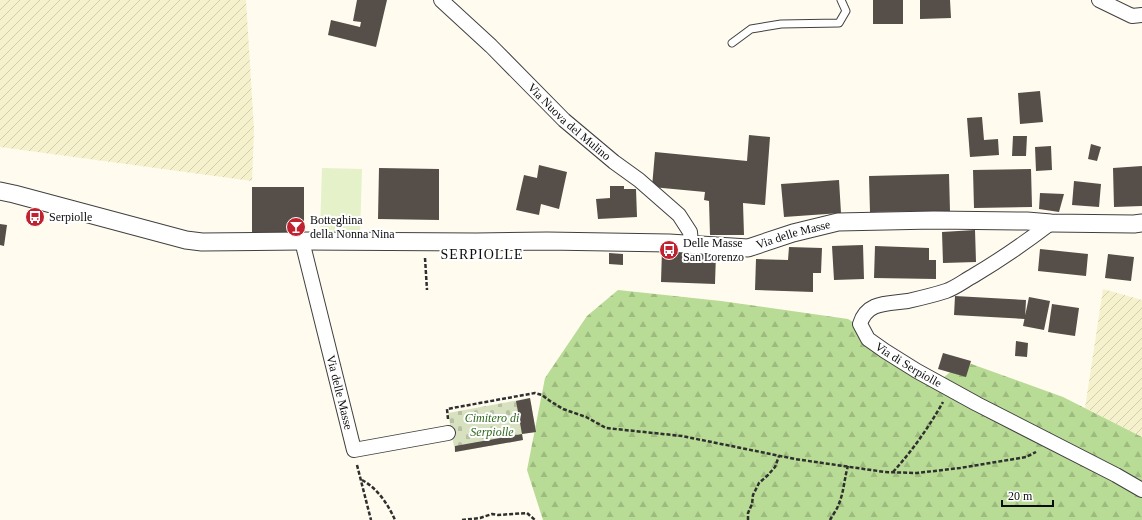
<svg xmlns="http://www.w3.org/2000/svg" width="1142" height="520" viewBox="0 0 1142 520" font-family="'Times New Roman',serif">
  <defs>
    <pattern id="farmland-furrows" width="10" height="10" patternUnits="userSpaceOnUse"><rect width="10" height="10" fill="#f6f1cd"/><path d="M-1 1l2-2M0 10L10 0M9 11l2-2" fill="none" stroke="#d2cdaf"/></pattern>
    <pattern id="forest-firs" width="22" height="20" patternUnits="userSpaceOnUse"><rect width="22" height="20" fill="#b8db95"/><path d="M5 1l3.5 6h-7zM16 11l3.5 6h-7z" fill="#9dbb7f"/></pattern>
    <pattern id="cemetery-stones" width="16" height="16" patternUnits="userSpaceOnUse"><rect width="16" height="16" fill="#d7e1bf"/><path d="M2 7V4a2 2 0 0 1 4 0v3zM10 15v-3a2 2 0 0 1 4 0v3z" fill="#b7c0a3"/></pattern>
  </defs>
  <rect width="100%" height="100%" fill="#fffbee"/>
  <path fill="url(#farmland-furrows)" d="M0,0h246l8,129 -2,52 -252,-34z
    M1103,289l39,11v137l-57,-29z"/>
  <path fill="url(#forest-firs)" d="M618,290l103,11 127,18 94,60 21,-18 100,36 79,40v83h-599l-16,-50 18,-92 42,-62z"/>
  <path fill="url(#cemetery-stones)" d="M530,398l6,34 -14,2 1,6 -68,12 -7,-39z"/>
  <path fill="#e5f1c9" d="M322,168l40,1 -2,65 -40,-1z"/>
  <path fill="#564e49" d="M357,0h30l-11,47 -48,-12 3,-15 29,7 1,-5 -8,-1z
    M873,0h30v24h-30z
    M920,0h30l1,18 -31,1z
    M1040,91l3,31 -23,2 -2,-31z
    M982,117l2,23 14,-1 1,16 -29,2 -3,-39z
    M749,135l21,2 -5,68 -22,-2 1,32h-34l-1,-34 -5,-1 1,-8 -53,-5 3,-35 92,9z
    M1013,136h14l-1,20h-14z
    M1091,144l10,3 -4,14 -9,-2z
    M1051,146l1,24 -16,1 -1,-24z
    M539,165l28,7 -8,37 -18,-5 -2,11 -23,-5 8,-35 13,3z
    M1142,166v40l-28,1 -1,-39z
    M379,168l60,1v51l-61,-1z
    M1031,169l1,38 -58,1 -1,-38z
    M949,174l1,37 -80,1 -1,-36z
    M839,180l2,33 -57,4 -3,-33z
    M1074,181l27,3 -2,23 -27,-2z
    M610,186h14v3h12l1,28 -39,2 -2,-20 14,-1z
    M252,187h52v47h-52z
    M1040,193l24,1 -5,18 -20,-3z
    M0,224l7,1 -3,21 -4,-1z
    M975,230l1,32 -33,1 -1,-31z
    M863,245l1,34 -30,1 -2,-34z
    M875,246l54,2v12h7v19l-62,-1z
    M789,247l33,1 -1,25h-8v19l-58,-2 1,-31 32,1z
    M1040,249l48,5 -2,22 -48,-5z
    M662,250l54,3 -1,31 -54,-2z
    M609,253l14,1v11l-14,-1z
    M1108,254l26,3 -3,24 -26,-3z
    M955,296l71,4 -1,19 -71,-4z
    M1029,297l21,4 -6,29 -21,-4z
    M1052,304l27,4 -4,28 -27,-4z
    M1016,341l12,2 -1,14 -12,-1z
    M943,353l28,8 -5,16 -28,-8z
    M530,398l6,34 -14,2 -6,-33z
    M522,434l1,6 -68,12v-6z"/>
  <g fill="none" stroke-linecap="round" stroke-linejoin="round">
    <g stroke="#404040" stroke-width="9">
      <path id="service" d="M732,43l19,-14 30,-5 58,-1 7,-12 -5,-11"/>
    </g>
    <g stroke="#404040" stroke-width="16">
      <g id="minor">
        <path id="s1" d="M441,0l50,46 73,74 50,42 25,18 40,35 11,17 1,12"/>
        <path d="M1099,0l33,16 10,-1"/>
        <path id="s2" d="M1051,223c-25,19 -51,37 -78,53 -9,5 -18,12 -27,15 -12,4 -25,7 -38,10 -20,3 -41,0 -48,23l8,15 17,12 32,20 60,33 139,71 26,15"/>
        <path id="s3" d="M302,241l52,209 94,-17"/>
      </g>
    </g>
    <g stroke="#404040" stroke-width="19">
      <g id="tertiary">
        <path id="s4" d="M0,191l14,3 172,46 16,2 100,-1 174,1 71,-1 122,2 79,5 45,-15 45,-11 96,-2 93,1 24,2 83,1 8,-1"/>
      </g>
    </g>
    <path stroke="#2f2f2f" stroke-width="2.5" stroke-dasharray="4 2" stroke-linecap="butt" d="M425,258l2,32
      M448,419l-1,-10 88,-16 7,2 8,6 13,8 23,8 20,11 76,8 113,23 90,13 32,1 43,-5 66,-11 10,-5
      M357,465l14,55
      M893,472c19,-21 36,-45 50,-70
      M362,480c15,8 26,24 33,40
      M462,520l18,-2 12,-4 6,1 29,-2 8,7
      M748,520v-7l4,-9 1,-9 6,-12 9,-8 7,-8 4,-11
      M830,520c2,-4 6,-9 8,-14 6,-13 6,-27 10,-40"/>
    <use href="#service" stroke="#fff" stroke-width="7"/>
    <use href="#minor" stroke="#fff" stroke-width="14"/>
    <use href="#tertiary" stroke="#fff" stroke-width="17"/>
  </g>
  <defs>
    <g id="bus-disc" transform="scale(1)"><circle r="9.5" fill="#c1222f" stroke="#fff"/><path d="M-5-6H5V4H4V6H2V4H-2V6H-4V4H-5ZM-3.5-4V0h7V-4ZM-3.5 1.2v1.5H-2V1.2ZM2 1.2v1.5H3.5V1.2Z" fill="#fff"/></g>
    <g id="bar-disc" transform="scale(1)"><circle r="9.5" fill="#c1222f" stroke="#fff"/><path d="M-6-5H6L.8 .8V4.5H3.5V6h-7V4.5H-.8V.8Z" fill="#fff"/></g>
  </defs>
  <g fill-rule="evenodd">
    <use href="#bus-disc" x="35" y="217"/>
    <use href="#bar-disc" x="296" y="227"/>
    <use href="#bus-disc" x="669" y="250"/>
  </g>
  <g text-anchor="middle" stroke-width="4" stroke-linejoin="round" paint-order="stroke">
    <g font-size="12" fill="#0d0d0d" stroke="#fff">
      <text dy="4" stroke="none"><textPath href="#s1" startOffset="177">Via Nuova del Mulino</textPath></text>
      <text dy="4" stroke="none"><textPath href="#s4" startOffset="802">Via delle Masse</textPath></text>
      <text dy="4" stroke="none"><textPath href="#s2" startOffset="287">Via di Serpiolle</textPath></text>
      <text dy="4" stroke="none"><textPath href="#s3" startOffset="156">Via delle Masse</textPath></text>
    </g>
    <g font-size="12" fill="#0d0d0d" stroke="#fff" text-anchor="start">
      <text x="49" y="221">Serpiolle</text>
      <text x="310" y="224">Botteghina<tspan x="310" dy="14">della Nonna Nina</tspan></text>
      <text x="683" y="247">Delle Masse<tspan x="683" dy="14">San Lorenzo</tspan></text>
    </g>
    <g font-size="12" font-style="italic" fill="#2e671c" stroke="#fff">
      <text x="492" y="422">Cimitero di<tspan x="492" dy="14">Serpiolle</tspan></text>
    </g>
    <g font-size="14" letter-spacing="1" fill="#0d0d0d" stroke="#fff">
      <text x="482" y="259">SERPIOLLE</text>
    </g>
  </g>
  <path d="M1002 500v6h51v-6" fill="none" stroke="#0d0d0d" stroke-width="2"/>
  <text x="1008" y="500" font-size="12" fill="#0d0d0d" stroke="#ffffff" stroke-width="3" paint-order="stroke">20 m</text>
</svg>
